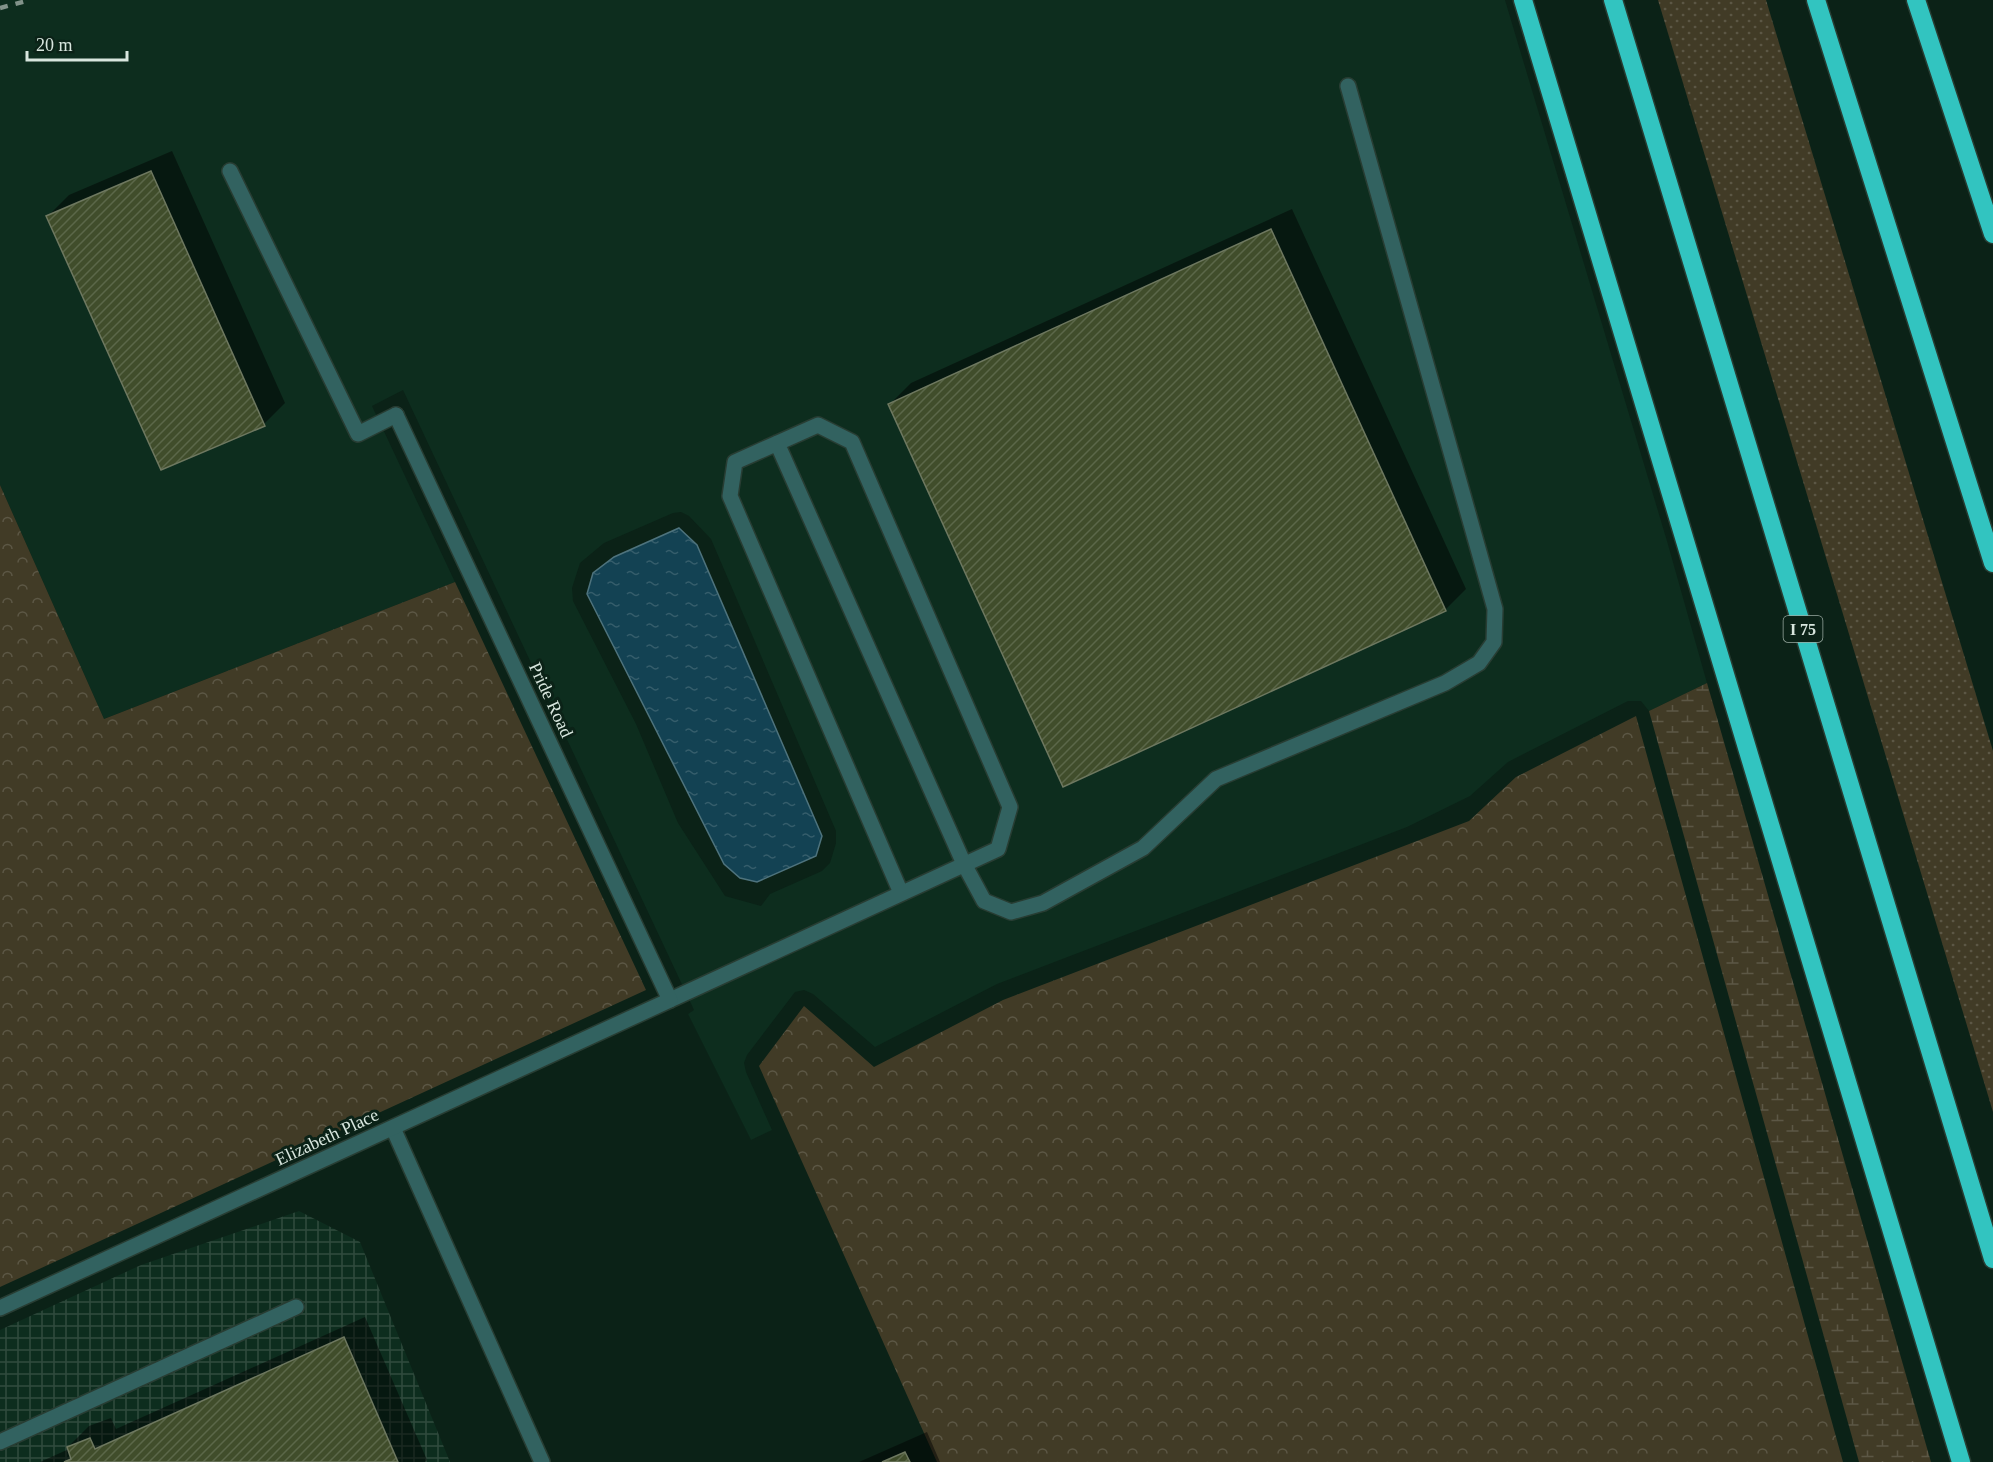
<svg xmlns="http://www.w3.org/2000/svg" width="1993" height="1462" viewBox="0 0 1993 1462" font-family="Georgia,serif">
  <defs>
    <pattern id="industrial-grid" width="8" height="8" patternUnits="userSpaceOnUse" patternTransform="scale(1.5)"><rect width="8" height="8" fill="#0d2d1e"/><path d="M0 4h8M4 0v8" fill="none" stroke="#304b3e"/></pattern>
    <pattern id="grass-dots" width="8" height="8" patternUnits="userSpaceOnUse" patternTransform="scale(1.5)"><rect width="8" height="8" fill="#413b26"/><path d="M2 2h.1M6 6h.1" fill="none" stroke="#5c5745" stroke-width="1.8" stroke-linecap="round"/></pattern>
    <pattern id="forest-crowns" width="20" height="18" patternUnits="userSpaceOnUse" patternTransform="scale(1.5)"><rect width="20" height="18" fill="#413b26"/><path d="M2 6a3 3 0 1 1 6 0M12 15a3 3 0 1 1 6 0" fill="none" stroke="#5c5745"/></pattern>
    <pattern id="wetland-marsh" width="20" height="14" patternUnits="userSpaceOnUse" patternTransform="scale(1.5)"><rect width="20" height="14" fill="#413b26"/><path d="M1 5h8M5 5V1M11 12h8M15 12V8" fill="none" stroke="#5c5745"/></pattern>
    <pattern id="water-ripples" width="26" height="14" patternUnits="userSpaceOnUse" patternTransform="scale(1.5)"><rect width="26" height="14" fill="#134253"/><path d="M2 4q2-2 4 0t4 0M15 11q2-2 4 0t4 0" fill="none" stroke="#355d6b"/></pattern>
    <pattern id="building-hatch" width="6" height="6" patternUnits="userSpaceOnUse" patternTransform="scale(1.5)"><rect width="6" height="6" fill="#404d2b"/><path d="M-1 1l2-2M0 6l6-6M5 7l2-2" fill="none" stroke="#5b6749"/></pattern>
  </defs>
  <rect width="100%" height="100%" fill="#0b2217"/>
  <path fill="#0d2d1e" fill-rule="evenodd" d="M0,0h1505l162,541 40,142 -58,28 -8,-10h-13l-120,61 -38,34 -63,31 -410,157 -122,63 -62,-53 -9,-4 -9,2 -48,63 -3,8 2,9 26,58 -21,10 -63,-126 6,-4 -291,-620 -31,16 83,176 -351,137 -104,-234zM681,512l8,4 22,23 125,292v12l-6,20 -8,8 -52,23 -9,12 -36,-10 -47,-73 -42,-99 -63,-123 -1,-13 8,-25 24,-20 69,-30z"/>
  <path fill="url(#industrial-grid)" d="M299,1211l61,31 90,220h-450v-132l141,-65z"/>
  <path fill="url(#grass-dots)" d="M1658,0h108l227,751v361z"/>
  <path fill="url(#forest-crowns)" d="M0,485l104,234 351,-137 191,408 -646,297z
    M1636,716l207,746h-906l-178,-396 45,-60 70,61 129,-67 466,-179 47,-44z"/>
  <path fill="url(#wetland-marsh)" d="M1707,683l224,779h-72l-210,-751z"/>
  <path fill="url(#water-ripples)" stroke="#4e737d" stroke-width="1.5" d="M679,528l18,17 125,291 -6,20 -59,26 -17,-4 -16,-14 -137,-270 6,-21 21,-16z"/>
  <path fill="#0007" d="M172,151l113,252 -21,21 -216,-208 21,-21z
    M1292,209l174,380 -21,21 -555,-206 21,-21z
    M365,1317l62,143 -2,2h-385l29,-13 -1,-2 21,-21 22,-8 5,11z
    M927,1432l13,30h-81z"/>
  <path fill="url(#building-hatch)" stroke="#6e7860" stroke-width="1.5" d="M151,171l114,255 -104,44 -115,-254z
    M1271,229l175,382 -383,176 -175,-383z
    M344,1337l54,125h-334l7,-3 -4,-12 23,-9 5,11z
    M905,1452l5,10h-28z"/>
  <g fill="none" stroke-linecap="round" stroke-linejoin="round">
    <g stroke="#283d33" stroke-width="18">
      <path id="lane" d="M230,171l128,263 38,-19
        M777,443l187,421 20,37 27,11 32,-9 100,-55 73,-69 229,-96 34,-20 15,-21 1,-33 -147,-523
        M670,1000l328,-151 12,-42 -158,-365 -34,-17 -83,37 -5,34 171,397
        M393,1128l149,334
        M0,1442l296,-135"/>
    </g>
    <g stroke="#283d33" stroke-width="18">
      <path id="street" d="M0,1308l670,-308 -274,-585"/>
    </g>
    <g stroke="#283d33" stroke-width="21">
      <path id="highway" d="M1523,0l438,1462
        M1613,0l380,1259
        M1816,0l177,563
        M1916,0l77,234"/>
    </g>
    <use href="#lane" stroke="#326260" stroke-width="15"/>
    <use href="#street" stroke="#326260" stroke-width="15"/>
    <use href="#highway" stroke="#32c4c0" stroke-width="18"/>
    <path stroke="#82938a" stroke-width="4.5" stroke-dasharray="8 8" stroke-linecap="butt" d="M0,8l30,-8"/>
  </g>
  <g text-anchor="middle" stroke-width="6" stroke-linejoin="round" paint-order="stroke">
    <rect fill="#0b2217" stroke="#9aaba2" stroke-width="1.5" x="1783.5" y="616" width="39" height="26" rx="4.5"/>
    <g font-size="16" font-weight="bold" fill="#d8e6de">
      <text x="1803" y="635">I 75</text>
    </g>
    <g font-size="18" fill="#d8e6de" stroke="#0b2217">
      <text transform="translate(551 700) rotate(65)" y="6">Pride Road</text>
      <text transform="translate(327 1137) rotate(-25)" y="6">Elizabeth Place</text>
    </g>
  </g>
  <path d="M27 51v9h100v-9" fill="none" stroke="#d8e6de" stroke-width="3"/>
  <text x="36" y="51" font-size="18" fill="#d8e6de" stroke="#0b2217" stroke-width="4.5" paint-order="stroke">20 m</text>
</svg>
